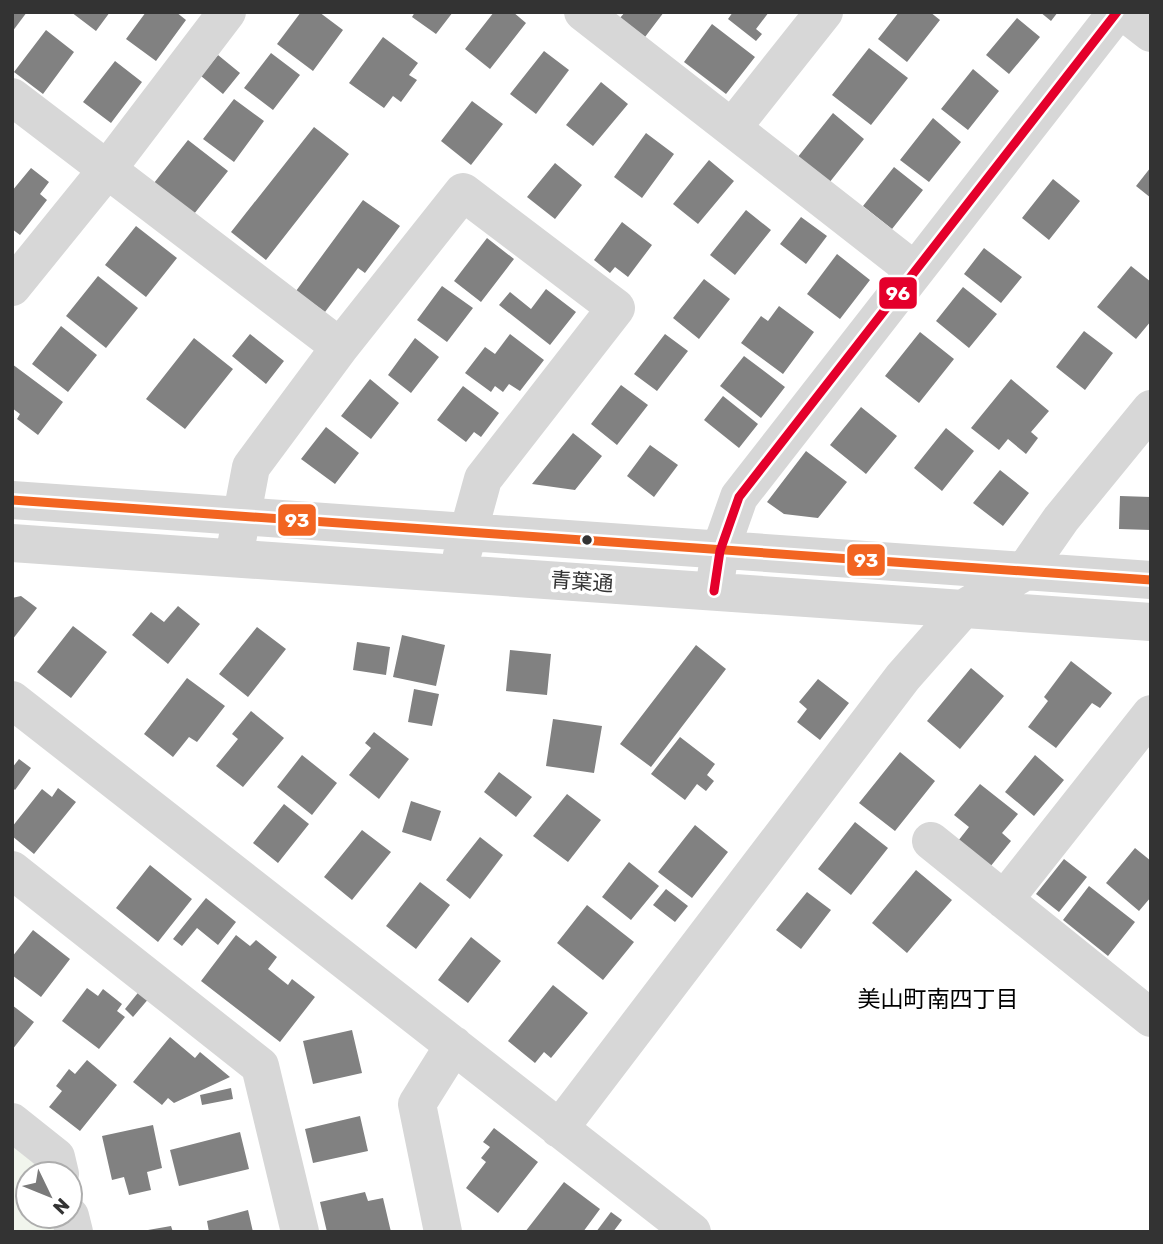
<svg xmlns="http://www.w3.org/2000/svg" width="1163" height="1244" viewBox="0 0 1163 1244" font-family="Rubik,'Noto Sans JP',sans-serif">
  <rect width="100%" height="100%" fill="#fff"/>
  <path fill="#f1f5ed" d="M12,1145l33,27 -17,2v42h26l3,16h-45z"/>
  <path fill="#818181" d="M12,12h15l-15,20z
    M71,12h39l-14,19z
    M146,12h30l10,8 -30,41 -30,-22z
    M301,12h18l24,18 -30,41 -36,-27z
    M415,12h38l-17,22 -24,-17z
    M494,12h19l13,11 -36,46 -25,-20z
    M625,12h39l-19,25 -25,-19z
    M733,12h36l-13,17 6,5 -6,7 -28,-22z
    M899,12h31l10,8 -33,42 -29,-23z
    M1040,12h18l-7,9z
    M1017,18l23,19 -31,37 -23,-19z
    M712,24l43,33 -29,37 -42,-32z
    M46,30l28,22 -31,42 -29,-22z
    M383,37l35,26 -9,12 8,5 -16,22 -8,-6 -9,12 -35,-25z
    M869,48l39,30 -37,47 -39,-30z
    M544,51l25,19 -33,44 -26,-20z
    M271,53l29,22 -27,35 -29,-22z
    M218,55l22,18 -17,21 -22,-18z
    M115,61l27,21 -31,41 -28,-21z
    M973,69l26,22 -31,39 -27,-21z
    M601,82l27,22 -35,42 -27,-21z
    M234,99l30,22 -30,41 -31,-23z
    M472,101l31,23 -32,41 -30,-24z
    M833,113l31,26 -35,44 -32,-25z
    M933,118l28,24 -32,40 -29,-22z
    M314,127l35,27 -83,106 -35,-28z
    M646,133l28,21 -32,44 -28,-21z
    M188,140l40,31 -34,43 -40,-31z
    M709,160l25,21 -36,43 -25,-20z
    M555,163l27,22 -27,34 -28,-22z
    M894,167l29,23 -31,39 -29,-23z
    M1151,167v31l-15,-12z
    M31,168l18,14 -9,12 7,6 -27,35 -8,-6v-38z
    M1053,179l27,22 -31,39 -27,-22z
    M363,200l37,26 -35,47 -7,-5 -33,44 -29,-21z
    M746,210l25,20 -36,45 -25,-20z
    M801,217l26,19 -21,28 -26,-20z
    M622,222l30,23 -24,32 -13,-10 -5,6 -16,-13z
    M136,226l41,32 -31,39 -41,-32z
    M487,238l27,21 -33,43 -27,-21z
    M984,248l38,29 -21,26 -37,-29z
    M837,254l33,26 -30,39 -33,-25z
    M1131,266l20,16v39l-15,18 -39,-32z
    M98,276l40,32 -32,40 -40,-32z
    M704,279l26,20 -31,40 -26,-21z
    M442,286l31,22 -26,34 -30,-22z
    M963,287l34,27 -28,34 -33,-27z
    M546,289l30,23 -26,33 -51,-40 11,-13 21,17z
    M779,306l35,26 -31,42 -42,-31 20,-27 7,5z
    M61,326l36,29 -29,37 -36,-28z
    M1084,331l29,22 -28,37 -29,-23z
    M920,332l34,27 -35,44 -34,-27z
    M250,334l34,27 -18,23 -34,-28z
    M510,334l34,26 -24,31 -11,-7 -6,8 -8,-6 -4,6 -26,-19 20,-26 10,7z
    M665,334l23,17 -31,40 -23,-17z
    M194,338l39,31 -48,60 -39,-30z
    M415,338l24,19 -28,36 -23,-18z
    M744,356l41,31 -24,31 -41,-32z
    M12,364l51,38 -25,33 -21,-16 3,-5 -8,-6z
    M370,379l29,24 -28,36 -30,-23z
    M1011,379l38,32 -18,21 7,6 -12,16 -18,-15 -9,11 -28,-22z
    M621,385l27,20 -31,40 -26,-21z
    M463,386l36,27 -18,24 -7,-5 -8,10 -29,-22z
    M723,396l35,28 -19,24 -35,-28z
    M861,407l36,29 -31,38 -36,-29z
    M326,427l33,26 -24,31 -34,-25z
    M946,428l28,23 -32,40 -28,-23z
    M573,433l29,23 -27,34 -43,-6z
    M650,445l28,20 -24,32 -27,-21z
    M806,451l41,31 -29,36 -34,-4 -17,-12z
    M1000,470l29,23 -26,33 -30,-23z
    M1120,496l31,1v33l-32,-1z
    M21,596l16,12 -25,32v-42z
    M178,606l22,18 -32,40 -36,-29 19,-23 13,10z
    M73,626l34,26 -36,46 -34,-26z
    M257,627l29,22 -38,48 -29,-23z
    M402,635l43,10 -9,41 -43,-9z
    M357,642l33,5 -4,28 -33,-5z
    M696,645l30,24 -75,98 -31,-23z
    M510,650l41,4 -4,41 -41,-4z
    M1071,661l41,32 -12,15 -8,-5 -36,45 -28,-21 20,-26 -4,-4z
    M971,668l33,28 -44,53 -33,-28z
    M187,678l38,28 -28,36 -8,-5 -16,20 -29,-23z
    M818,679l31,24 -29,37 -23,-18 10,-13 -8,-7z
    M414,689l25,5 -7,32 -24,-4z
    M251,711l33,27 -41,49 -27,-21 22,-27 -6,-5z
    M553,719l49,7 -8,47 -48,-7z
    M374,732l35,27 -30,40 -30,-24 22,-27 -6,-5z
    M680,737l35,27 -8,11 7,6 -8,10 -9,-7 -12,16 -34,-26z
    M900,752l35,29 -40,50 -36,-28z
    M302,755l35,28 -25,32 -35,-28z
    M1035,755l29,25 -30,36 -29,-24z
    M19,759l12,9 -16,22 -3,-3v-19z
    M499,772l33,25 -16,20 -32,-25z
    M980,784l38,30 -16,19 9,8 -21,26 -32,-26 11,-14 -15,-12z
    M58,788l18,14 -42,52 -22,-18v-9l30,-38 10,8z
    M567,794l34,26 -33,42 -35,-26z
    M411,801l30,10 -10,30 -29,-9z
    M284,804l25,20 -31,39 -25,-20z
    M855,822l33,26 -37,47 -33,-26z
    M695,825l33,27 -36,46 -34,-26z
    M362,830l29,22 -39,48 -28,-23z
    M480,837l23,18 -33,44 -24,-19z
    M1135,848l16,13v36l-12,14 -33,-28z
    M1064,859l23,18 -28,35 -23,-18z
    M629,862l30,24 -28,34 -29,-23z
    M150,865l42,34 -34,43 -42,-34z
    M916,870l36,30 -45,53 -35,-30z
    M420,882l30,23 -34,44 -30,-23z
    M1089,886l46,36 -27,34 -45,-36z
    M666,889l22,17 -13,16 -22,-17z
    M807,892l24,18 -30,39 -25,-19z
    M206,898l30,24 -18,23 -21,-17 -15,18 -9,-7z
    M587,905l47,37 -31,38 -46,-37z
    M33,930l37,29 -29,38 -29,-22v-18z
    M236,935l14,11 6,-6 21,17 -9,12 20,16 4,-6 23,18 -35,45 -79,-61z
    M471,937l30,24 -33,42 -30,-23z
    M553,985l35,28 -37,45 -7,-6 -9,11 -27,-22z
    M87,988l11,8 5,-7 19,15 -5,7 8,6 -26,32 -37,-28z
    M141,989l9,8 -17,20 -8,-8z
    M12,1005l22,17 -22,28z
    M352,1030l10,43 -49,11 -10,-43z
    M170,1037l25,21 5,-6 30,25 -56,26 -6,-5 -6,7 -29,-23z
    M87,1060l30,25 -37,46 -31,-24 13,-16 -6,-5 13,-17 6,5z
    M231,1088l2,11 -31,6 -2,-10z
    M360,1116l8,35 -55,12 -8,-34z
    M153,1125l9,43 -15,4 4,18 -22,5 -5,-18 -12,3 -10,-44z
    M494,1128l44,34 -40,51 -32,-25 20,-26 -5,-4 9,-11 -7,-5z
    M240,1132l9,37 -70,17 -9,-36z
    M564,1182l36,27 -17,23h-58z
    M365,1192l3,9 15,-3 8,34h-64l-7,-30z
    M248,1210l5,22h-44l-2,-11z
    M611,1212l11,8 -9,12h-17z
    M171,1226l2,6h-25v-2z"/>
  <g fill="none" stroke-linecap="round" stroke-linejoin="round">
    <path stroke="#d7d7d7" stroke-width="38" d="M583,12l332,259
      M1124,12l27,21
      M12,97l328,250
      M732,128l92,-116
      M12,287l94,-116 121,-159
      M12,500l1139,80
      M237,541l14,-74 89,-120 123,-155 153,116 -133,171 -21,76
      M12,543l1139,79
      M716,577l4,-26 19,-54 378,-485
      M12,700l680,532
      M931,841l220,177
      M12,870l248,196 40,166
      M1004,900l147,-186
      M12,1122l44,35 4,17
      M559,1129l344,-452 60,-68 61,-37 37,-53 90,-110
      M70,1216l4,16
      M443,1232l-26,-128 37,-59"/>
    <g stroke="#fff" stroke-width="14">
      <path id="bus-1" d="M12,500l1139,80"/>
    </g>
    <g stroke="#fff" stroke-width="14">
      <path id="bus-2" d="M714,591l6,-40 19,-54 378,-485"/>
    </g>
    <use href="#bus-1" stroke="#f26522" stroke-width="9"/>
    <use href="#bus-2" stroke="#e4002b" stroke-width="9"/>
  </g>
  <circle fill="#333" stroke="#fff" stroke-width="2.5" cx="587" cy="540" r="6"/>
  <g text-anchor="middle" stroke-width="7" stroke-linejoin="round" paint-order="stroke">
    <g font-size="21" fill="#333" stroke="#fff">
      <text transform="translate(582 582) rotate(4)" y="7">青葉通</text>
    </g>
    <g font-size="23" fill="#000" stroke="#fff">
      <text x="938" y="1007">美山町南四丁目</text>
    </g>
  </g>
  <g stroke="#fff" stroke-width="2.5">
    <rect x="878" y="276" width="40" height="34" rx="7" fill="#e4002b"/>
    <rect x="277" y="503" width="40" height="34" rx="7" fill="#f26522"/>
    <rect x="846" y="543" width="40" height="34" rx="7" fill="#f26522"/>
  </g>
  <g font-size="19" text-anchor="middle" font-weight="bold" fill="#fff">
    <text x="898" y="300">96</text>
    <text x="297" y="527">93</text>
    <text x="866" y="567">93</text>
  </g>
  <rect width="1163" height="1244" fill="none" stroke="#333333" stroke-width="28"/>
  <g transform="translate(49 1195) rotate(133)"><circle r="33" fill="#ffffff" stroke="#adadad" stroke-width="2"/>
  <path d="M0-5L12 26L0 18L-12 26Z" fill="#7a7a7a"/>
  <text y="-10" font-size="19" font-weight="bold" text-anchor="middle" fill="#333333">N</text>
  </g>
</svg>
